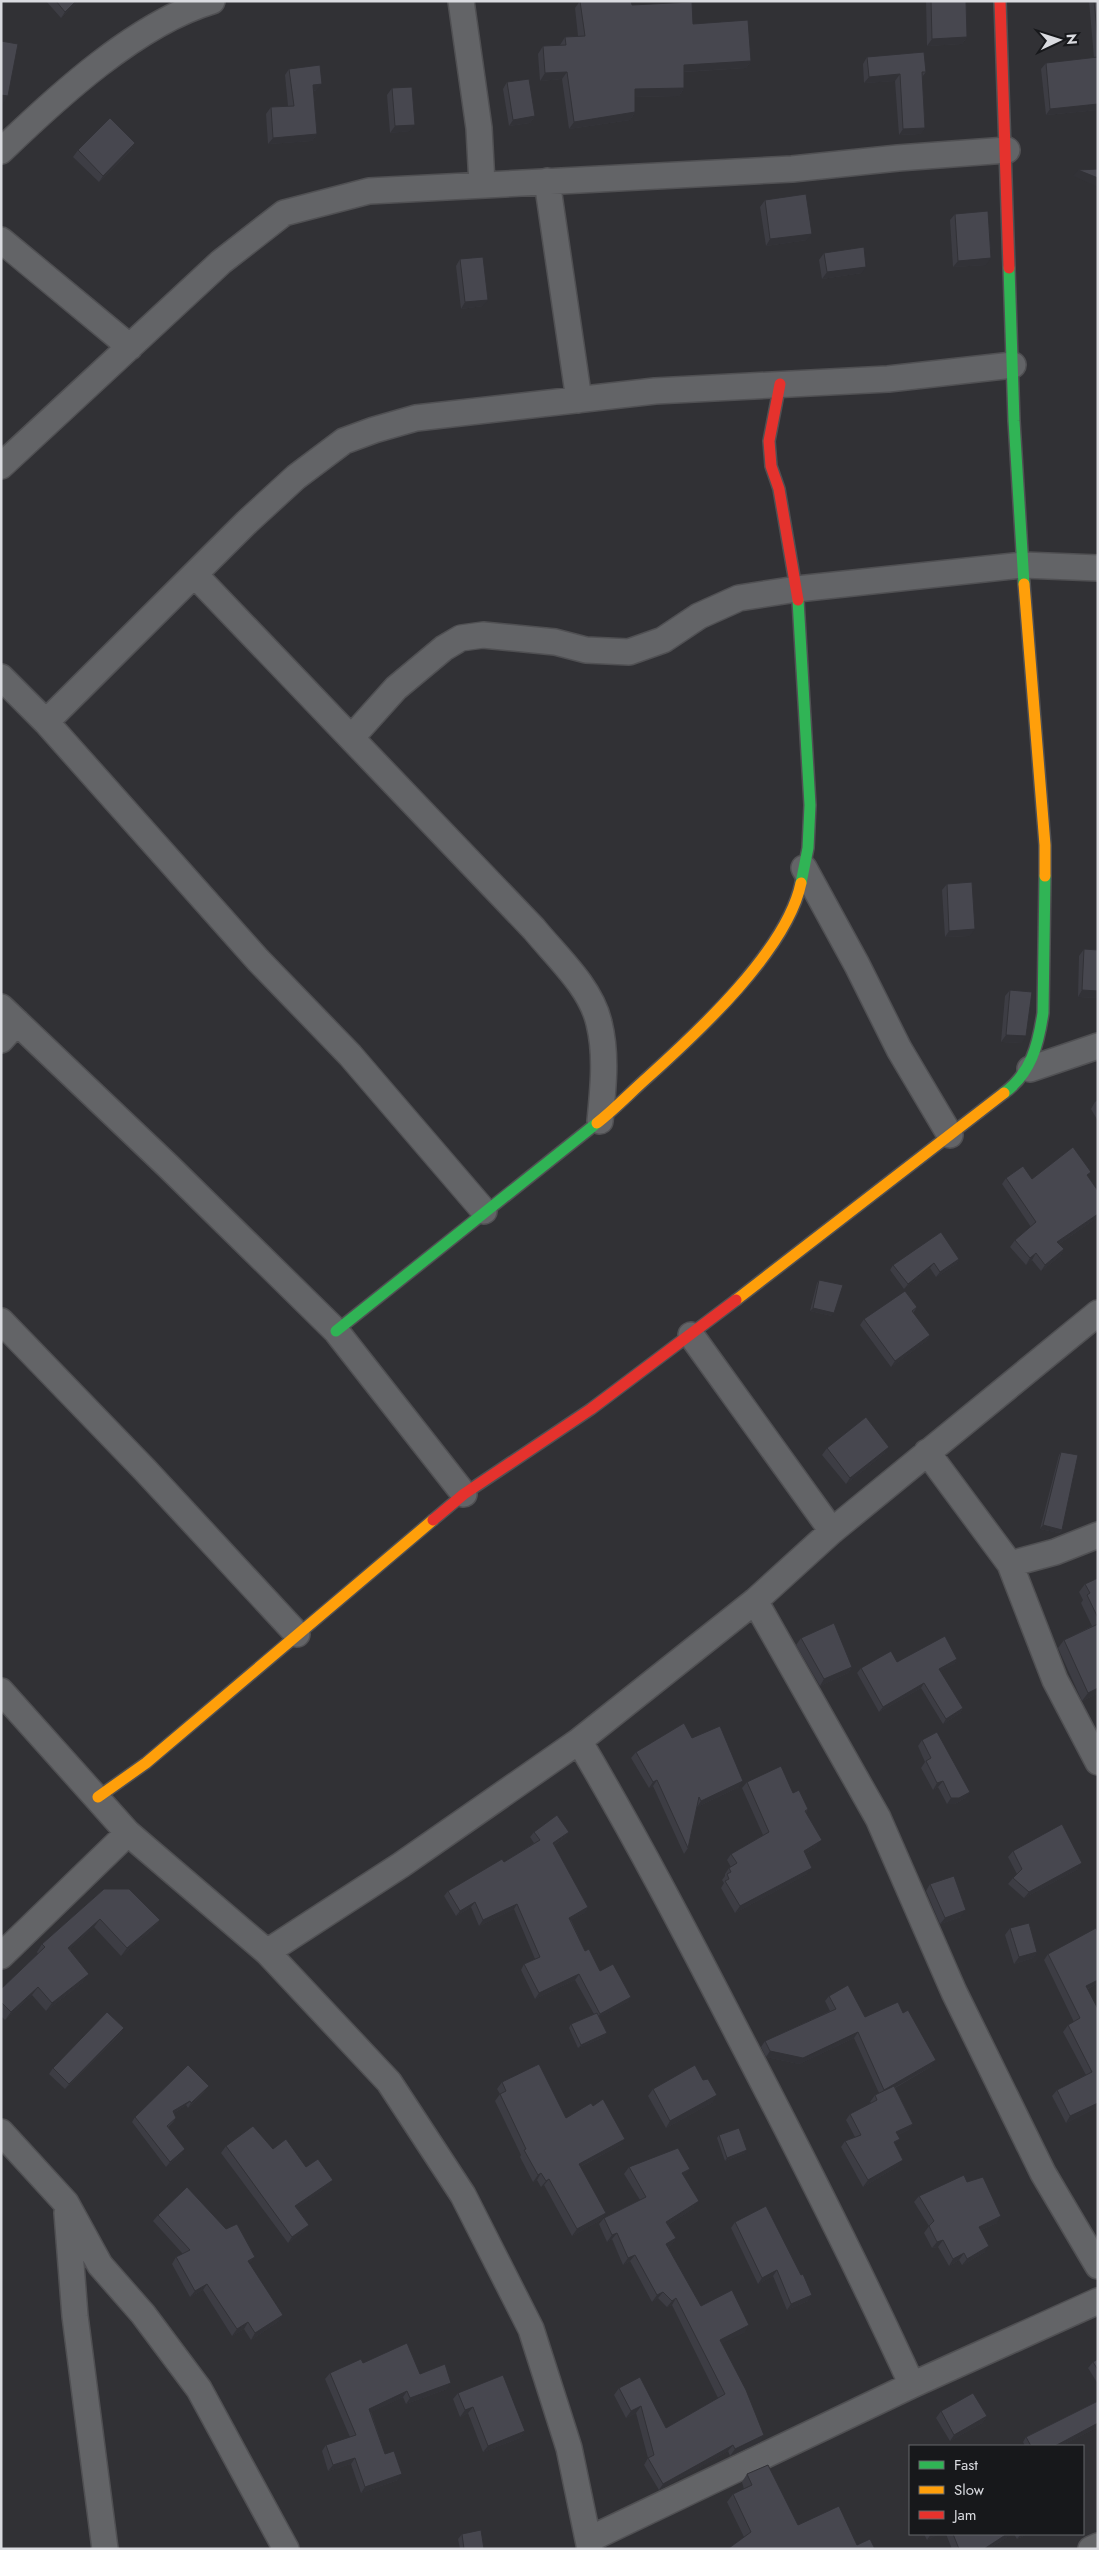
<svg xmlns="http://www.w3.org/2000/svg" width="1099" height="2550" viewBox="0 0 1099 2550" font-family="Jost,sans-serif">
  <rect width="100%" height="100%" fill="#313135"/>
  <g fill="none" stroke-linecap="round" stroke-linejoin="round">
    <g stroke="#505053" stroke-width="28">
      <path id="street" d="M461,1l18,127 3,56
        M1,151c56,-54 136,-128 211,-150
        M547,181l32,219
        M1,240l129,107
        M1,466l220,-204 63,-49 85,-22 423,-22 106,-11 109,-8
        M195,575l339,354c22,27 57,58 65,94 8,32 4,66 1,98
        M1,677l45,45 212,238 92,95 134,156
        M46,722l201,-200 49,-45 48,-36 30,-11 42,-12 239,-27 233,-12 125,-14
        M352,737l44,-49 48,-40 17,-10 22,-3 72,7 31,8 43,2 34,-12 36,-24 40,-18 58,-9 226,-24 75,3
        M804,868l53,97 42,84 51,86
        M1,1007l167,159 168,165 128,163
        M1,1040l16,-18
        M1030,1069l68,-23
        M1,1321l144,149 152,164
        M691,1335l141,196
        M927,1452l83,112 45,116 43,82
        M1010,1564l45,-12 43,-17
        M755,1601l123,217 76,174 89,181 55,93
        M1,1691l127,142 139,119 122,130 74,113 68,134 38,119 21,101
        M579,1741c57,96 109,196 160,295 60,115 119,231 173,349
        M267,1952l134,-87 178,-124 176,-140 77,-70 266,-218
        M1,1956l127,-123
        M1,2132l65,71 34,62 43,49 56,75 87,160
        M67,2213l8,103 30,233
        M590,2539l322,-154 186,-84
        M1091,2549l7,-3"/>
    </g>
    <g stroke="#505053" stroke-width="14">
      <path id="fast" d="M1009,268l5,153 10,163
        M798,600l12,205 -2,43 -7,35
        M1004,1093c27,-20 34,-47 39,-80l2,-137
        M336,1331l261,-208"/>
    </g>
    <g stroke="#505053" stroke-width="14">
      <path id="slow" d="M1024,584l21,261v31
        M597,1123c18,-14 34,-31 51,-46 50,-45 139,-127 153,-194
        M736,1300l268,-207
        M98,1797l48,-34 287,-243"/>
    </g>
    <g stroke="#505053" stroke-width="14">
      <path id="jam" d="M1000,1l9,267
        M780,384l-11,57 2,25 8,23 19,111
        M433,1520l31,-26 127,-85 145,-109"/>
    </g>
    <use href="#street" stroke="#636467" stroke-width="25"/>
    <use href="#fast" stroke="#30b455" stroke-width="11"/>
    <use href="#slow" stroke="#ff9f0a" stroke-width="11"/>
    <use href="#jam" stroke="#e5322d" stroke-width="11"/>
  </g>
  <path fill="#3d3d44" d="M46,1h33l-18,17z
    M580,1h51l1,4 61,19 58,37 -5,7 -62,4v16l-5,8 -44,1v15l-5,8 -61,9 -7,-50 -22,2 -2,-27 5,-8 17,-1 5,-8 13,-1 -3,-28z
    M926,1h40l1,36 -5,7 -35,2z
    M1089,1h9v109l-52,5 -5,-46 5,-6 48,-5z
    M867,57l59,15 -4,5 3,51 -5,6 -21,1 -4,-54 -31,2 -1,-19z
    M289,69l28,21 -4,1 4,43 -5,7 -44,3 -2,-30 5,-7 17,-1 -3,-31z
    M507,82l28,34 -5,7 -21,3 -6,-37z
    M392,88l18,43 -20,2 -3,-38z
    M135,143l-4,7 -32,32 -26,-25 5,-7z
    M765,200l42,40 -41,6 -6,-39z
    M955,214l31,51 -33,2 -3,-47z
    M824,253l38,20 -40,6 -3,-19z
    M460,259l23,47 -22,3 -5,-43z
    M947,884l23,52 -25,1 -3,-47z
    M1084,949l14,1v48l-20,-1 1,-41z
    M1010,990l12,53 -21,-1 4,-46z
    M1098,1100v21l-7,-12 4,-7z
    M1088,1177l10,14v26l-39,27 5,5 -4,7 -19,15 -9,-11 -6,5 -16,-18 5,-7 16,-13 -29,-43 4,-6 26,1z
    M959,1259l-3,5 -20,13 -6,-9 -26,21 -14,-19 3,-5z
    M819,1280l13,36 -22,-5 7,-28z
    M917,1307l-4,6 17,22 -4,6 -35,26 -31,-42 4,-6z
    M827,1448l58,5 -39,31 -24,-29z
    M1061,1452l1,78 -3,3 -19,-4 19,-74z
    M1098,1578v118l-1,-2 -15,7 -24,-53 6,-8 28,-14 -11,-23 2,-3 -4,-8 6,-8z
    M801,1638l51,29 -4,6 -28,13 -24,-41z
    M957,1659l-3,5 -14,7 23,37 -3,5 -17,11 -22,-36 -42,24 -22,-39 4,-5z
    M692,1738l47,49 -42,20 -9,41 -4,6 -31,-68 -4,2 -18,-30 5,-6z
    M922,1740l48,52 -5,6 -10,6h-8l-9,-17 -5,3 -12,-22 4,-6 -7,-16z
    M747,1782l46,11 15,16 -2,3 11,34 -12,8 2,20 -72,39 -14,-25 3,-5 -2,-3 3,-4v-2l4,-6 2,-1 -4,-7 4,-6 32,-19 -21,-47z
    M534,1832h35l-4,5 -11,8 34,62 -4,6 -13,7 14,31 15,20 31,26 -4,5 -28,15 8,16 -3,4 -26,11 -9,-20 2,-4 23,-10 -19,-34 -40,19 -14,-29 3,-6 11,-5 -21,-50 -35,17 -8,-19 -15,9 -12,-20 4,-5 56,-29 30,-19 -4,-6z
    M1013,1851l65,18 -54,29 -16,-14 5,-6 4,-4 -9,-17z
    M930,1884l31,33 -21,7 -14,-33z
    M104,1889l56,31 -6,8 -33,28 -27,-29 -24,22 13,33 -37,29 -14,-16 -27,25 -4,-4v-27l37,-35 -1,-2 5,-8z
    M1010,1928l27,24 -4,6 -19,6 -9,-29z
    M1098,1932v51l-10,6 10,118 -32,16 -14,-27 5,-6 29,-15 -23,-43 5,-7 6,-3 -30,-62 4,-6z
    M829,1996l36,21 38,-4 29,53 -37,22 18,36 -5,6 -10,5 -3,10 8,15 -5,6 -35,21 -22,-40 4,-6 10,-4 -9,-17 4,-6 21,-11 -1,-1 5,-7 4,-2 -25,-55 -55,26 -33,-7 -5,-10 4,-6 65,-30 -5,-10z
    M124,2028l-4,6 -55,55 -16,-15 4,-6z
    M502,2082l64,36 27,-12 32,33 -5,6 -40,22 26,46 -5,7 -29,16 -28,-51 -3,2 -4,-7 -4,2 -13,-25 1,-2 -26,-54 5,-7 -3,-5z
    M653,2089l60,13 -47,26 -18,-32z
    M205,2091l-17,17 -2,-3 -12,8 2,5 -3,4 -5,5 14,27 -16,13 -34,-45 3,-5z
    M719,2135l26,18 -20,8 -8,-23z
    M226,2146l47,3 33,18 27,13 -5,6 -31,22 12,17 -5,6 -16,12 -67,-90z
    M629,2167l61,2 -6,7 10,32 -26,17 8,13 -5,7 -3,2 33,59 44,26 -23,11 38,99 -30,14 -2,-5 -69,39 -15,-25 4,-7 -12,-45 -10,5 -12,-23 5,-7 47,40 52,-30 -46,-93 -5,2 -9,-9 -6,4 -22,-41 -7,4 -11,-26 -5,3 -8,-18 5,-6 36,-18 -16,-26z
    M967,2182l30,41 -16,7 4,22 -23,13 -3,-5 -10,6 -11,-19 -6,1 -8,-15 5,-7 -15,-24 5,-6z
    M158,2215l92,49 29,57 -28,19 -7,-11 -12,7 -29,-46 -13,7 -18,-33 4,-7 7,-3 -30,-33z
    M735,2222l73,79 -21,9 -14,-34 -15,8 -27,-56z
    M1098,2359v25l-10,-16 5,-6z
    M363,2363l57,11 27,15 -41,15 -3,-7 -32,15 14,42 13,26 -37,13 -10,-29 -23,7 -6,-20 4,-6 24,-8 -25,-58 5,-6z
    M458,2393l67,38 -5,7 -37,14 -15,-39 -8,4 -7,-18z
    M1098,2401v26l-37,19h-36l-2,-4 3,-5z
    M941,2411l46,5 -5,7 -32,18 -14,-23z
    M747,2474l51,51 59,20 18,4h-147l16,-12 -17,-35 6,-8 11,-5 -2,-7z
    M462,2534l22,15h-24l-2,-10z
    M924,2534h15l-12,6z
    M946,2534h66l-23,15h-37z
    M1014,2534h14l-11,5z"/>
  <path fill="#323237" d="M76,1h3l-18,17 4,-6z
    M967,37l-5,7 -35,2 5,-7z
    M751,61l-5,7 -67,4 5,-7z
    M567,72l-5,7 -22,2 5,-8z
    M900,74l-5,7 -31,2 5,-6z
    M322,84l-5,6 -9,1 5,-6z
    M684,88l-5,8 -49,1 5,-8z
    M1,95l7,1 -6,10h-1z
    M1098,104v6l-52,5 4,-6z
    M635,112l-5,8 -61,9 5,-7z
    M535,116l-5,7 -21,3 4,-6z
    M415,125l-5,6 -20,2 5,-7z
    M925,128l-5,6 -21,1 4,-6z
    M317,134l-5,7 -44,3 5,-6z
    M135,143l-4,7 -32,32 4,-6z
    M1078,170l20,8v9l-25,-11z
    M812,234l-5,6 -41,6 4,-7z
    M991,258l-5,7 -33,2 5,-6z
    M866,267l-4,6 -40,6 5,-7z
    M488,300l-5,6 -22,3 4,-7z
    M975,929l-5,7 -25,1 4,-6z
    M1082,990l16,1v7l-20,-1z
    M1006,1035l20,1 -4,7 -21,-1z
    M1098,1214v3l-45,31 4,-6z
    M1064,1249l-4,7 -19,15 4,-6z
    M1036,1253l-4,7 -6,5 4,-7z
    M959,1259l-3,5 -20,13 4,-5z
    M934,1263l-4,5 -26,21 4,-5z
    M813,1308l21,5 -2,3 -22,-5z
    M930,1335l-4,6 -35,26 4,-6z
    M889,1447l-4,6 -39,31 4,-6z
    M1043,1525l19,5 -3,3 -19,-4z
    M957,1659l-3,5 -19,10 4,-5z
    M852,1667l-4,6 -28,13 4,-7z
    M924,1683l-3,5 -42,24 4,-5z
    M1098,1688v4l-1,2 -15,7 6,-8z
    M963,1708l-3,5 -17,11 3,-5z
    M657,1780l-4,6 -4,2 4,-6z
    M743,1781l-4,6 -42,20 4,-6z
    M943,1781l-5,6 -5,3 4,-7z
    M970,1792l-5,6 -10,6h-8l4,-6z
    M569,1832l-4,5 -16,11 4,-5z
    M822,1840l-5,6 -17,11 4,-6z
    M1082,1863l-4,6 -54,29 5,-6z
    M812,1868l-5,6 -72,39 5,-7z
    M475,1902l-4,5 -15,9 4,-5z
    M517,1904l-3,5 -35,17 4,-6z
    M588,1907l-4,6 -18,10 3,-5z
    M966,1910l-5,7 -21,7 5,-6z
    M100,1919l-6,8 -31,29 5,-8z
    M160,1920l-6,8 -33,28 6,-8z
    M1037,1952l-4,6 -19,6 5,-7z
    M89,1974l-6,8 -37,29 6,-8z
    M579,1974l-4,6 -40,19 4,-6z
    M1098,1980v3l-16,9 4,-6z
    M38,1987l-6,8 -27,25 6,-8z
    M631,1997l-4,5 -31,17 4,-5z
    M124,2028l-4,6 -55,55 4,-5z
    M858,2032l-4,6 -55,26 -33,-7 4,-6z
    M607,2033l-3,4 -26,11 3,-3z
    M936,2060l-4,6 -52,30 4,-6z
    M209,2086l-4,5 -17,17 3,-5z
    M717,2095l-4,7 -47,26 4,-7z
    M190,2101l-4,4 -17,11 4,-5z
    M1098,2103v4l-32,16 4,-7z
    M913,2124l-5,6 -16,8 4,-6z
    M625,2139l-5,6 -46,25 5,-6z
    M900,2139l-5,6 -1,-3z
    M185,2149l-3,5 -16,13 4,-5z
    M747,2150l-2,3 -20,8 2,-3z
    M903,2160l-5,6 -35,21 5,-7z
    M690,2169l-5,7 -8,4 5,-7z
    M541,2173l-4,7 -4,2 5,-7z
    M549,2179l-5,6 -3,2 5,-6z
    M333,2180l-5,6 -37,27 4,-7z
    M699,2201l-5,7 -32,21 4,-7z
    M606,2213l-5,7 -29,16 5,-7z
    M1001,2216l-4,7 -23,10 5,-6z
    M309,2225l-5,6 -16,12 4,-6z
    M617,2233l-5,6 -5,3 5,-7z
    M676,2238l-5,7 -9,5 4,-6z
    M943,2240l-5,7 -6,1 5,-6z
    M989,2246l-4,6 -23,13 5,-6z
    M964,2253l-5,7 -10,6 4,-7z
    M635,2255l-5,6 -7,4 5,-7z
    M255,2257l-5,7 -2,-3z
    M777,2270l-4,6 -15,8 4,-6z
    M207,2284l-4,6 -13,7 5,-6z
    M663,2292l-5,6 -6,4 5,-7z
    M812,2295l-4,6 -21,9 4,-6z
    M676,2298l-4,7 -5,2 5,-6z
    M283,2315l-4,6 -28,19 4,-7z
    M248,2322l-4,7 -12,7 5,-7z
    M749,2325l-4,7 -29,15 4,-7z
    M451,2383l-4,6 -41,15 4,-6z
    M407,2391l-4,6 -38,18 4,-6z
    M641,2406l-5,7 -10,5 5,-7z
    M473,2407l-5,6 -8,4 5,-7z
    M987,2416l-5,7 -32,18 4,-6z
    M1098,2423v4l-37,19h-6z
    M525,2431l-5,7 -37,14 5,-6z
    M764,2435l-4,7 -30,14 5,-7z
    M733,2445l-5,6 -69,39 4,-6z
    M355,2458l-4,6 -23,7 5,-6z
    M402,2474l-4,6 -37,13 4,-6z
    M931,2534h8l-12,6z
    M1007,2534h5l-23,15h-5z
    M1021,2534h7l-11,5z"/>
  <path fill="#47474f" stroke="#323237" d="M56,1h20l-11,11z
    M580,1h51l1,4 60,-3 1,22 55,-4 3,41 -67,4v23l-49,1v23l-61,10 -7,-50 -22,1 -2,-27 23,-1 -1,-8 20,-1z
    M931,1h35l1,36 -35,2z
    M1094,1h4v40z
    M1,41l17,3 -10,52 -7,-1z
    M924,52l2,20h-4l3,56 -22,1 -3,-55 -31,3 -2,-20z
    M1098,57v47l-48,5 -4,-46z
    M320,65l2,19 -9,1 4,49 -44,4 -2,-31 23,-1 -5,-37z
    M529,79l6,37 -22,4 -6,-38z
    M412,87l3,38 -20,1 -3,-38z
    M110,118l25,25 -32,33 -25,-26z
    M1098,169v9l-20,-8z
    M806,194l6,40 -42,5 -5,-39z
    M988,211l3,47 -33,3 -3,-47z
    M864,247l2,20 -39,5 -3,-19z
    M483,257l5,43 -23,2 -5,-43z
    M972,882l3,47 -26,2 -2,-47z
    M1084,949l14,1v41l-16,-1z
    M1010,990l22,2 -6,44 -20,-1z
    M1073,1147l18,25 -4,3 11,16v23l-41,28 7,7 -19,16 -9,-12 -6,5 -15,-18 21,-18 -30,-44 17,-12 9,13z
    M941,1232l18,27 -19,13 -6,-9 -26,21 -15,-19z
    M819,1280l24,5 -9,28 -21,-5z
    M905,1291l12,16 -5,4 18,24 -35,26 -31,-42z
    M866,1417l23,30 -39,31 -23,-30z
    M1061,1452l17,3 -16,75 -19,-5z
    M1098,1578v40l-11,-23 3,-2 -5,-9z
    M834,1623l18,44 -28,12 -23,-41z
    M1098,1624v64l-10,5 -24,-53z
    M945,1636l12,23 -18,10 24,39 -17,11 -22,-36 -41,24 -22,-39 30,-17 6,11z
    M684,1723l8,15 28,-12 23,55 -42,20 -2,-4 -11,51 -31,-68 -4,2 -17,-30z
    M937,1732l33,60 -11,6h-8l-8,-17 -6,2 -11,-22 5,-3 -9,-18z
    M781,1766l12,27 6,-3 9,19 -3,2 17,29 -18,11 8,17 -72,38 -15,-25 4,-2 -2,-5 4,-2 -2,-4 8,-5 -6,-9 38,-22 -22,-50z
    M557,1815l12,17 -16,11 35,64 -19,11 16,33 4,-2 11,22 13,-7 18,33 -31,17 -21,-40 -40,19 -15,-29 16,-7 -23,-53 -34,16 -8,-18 -15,9 -12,-20 54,-32 2,3 36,-22 -6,-8z
    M1062,1824l20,39 -53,29 -16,-14 9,-9 -9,-18z
    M954,1876l12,34 -21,8 -15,-34z
    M104,1889h25l31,31 -33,28 -27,-29 -32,29 21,26 -37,29 -14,-16 -27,25 -10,-10v-13l44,-42 -3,-3z
    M1029,1923l8,29 -18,5 -9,-29z
    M1096,1928l2,4v48l-12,6 12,23v94l-28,13 -13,-26 35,-18 -24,-47 12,-7 -32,-64z
    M848,1985l17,32 33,-15 5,11 5,-3 28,50 -52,30 -26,-58 -55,26 -33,-7 -5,-10 71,-32 -7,-13z
    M107,2012l17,16 -55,56 -16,-16z
    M597,2013l10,20 -26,12 -10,-21z
    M539,2064l27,54 25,-15 2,3 10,-7 22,40 -46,25 27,49 -29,16 -28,-50 -3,2 -5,-8 -3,2 -14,-25 2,-1 -26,-55 6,-3 -4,-9z
    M188,2065l21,21 -18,17 -1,-2 -17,10 3,7 -9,8 18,23 -15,13 -35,-45z
    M695,2065l8,15 5,-1 9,16 -47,26 -17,-32z
    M894,2086l19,38 -17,8 4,7 -6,3 9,18 -35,20 -23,-39 16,-6 -11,-21 27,-14 -2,-5z
    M253,2126l20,23 13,-10 20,28 12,-8 15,21 -38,26 14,19 -17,12 -66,-91z
    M739,2128l8,22 -20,8 -8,-23z
    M678,2148l12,21 -8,4 17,28 -33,21 10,16 -10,6 35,62 31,-16 17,35 -29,15 26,50 18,45 -29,14 -2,-4 -70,39 -15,-26 6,-3 -13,-49 -10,5 -12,-23 21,-11 26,51 59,-34 -49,-96 -4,3 -9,-9 -6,3 -22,-40 -7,3 -11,-25 -5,2 -8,-17 42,-21 -17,-30z
    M964,2175l3,7 16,-5 18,39 -22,11 10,19 -22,13 -3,-6 -11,6 -10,-19 -6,2 -8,-16 5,-5 -15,-25z
    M187,2187l39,42 11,-5 18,33 -7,4 35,54 -28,18 -7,-11 -11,7 -30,-45 -12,7 -19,-34 14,-7 -32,-35z
    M766,2206l35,69 2,-1 9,21 -21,9 -14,-34 -15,8 -27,-56z
    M407,2343l13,31 25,-10 6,19 -41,15 -3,-7 -38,18 16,45 9,-3 8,23 -37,13 -10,-29 -22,7 -7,-20 30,-10 -26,-62 31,-14 2,4z
    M1098,2359v11l-5,-8z
    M503,2375l22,56 -37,15 -15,-39 -8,3 -7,-17z
    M973,2393l14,23 -33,19 -13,-24z
    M1098,2401v22l-43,23h-24l-5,-9z
    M768,2465l30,60 41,-19 18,39 13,-6 5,10h-146v-1l22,-16 -18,-38 19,-9 -5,-11z
    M481,2530l3,19h-20l-2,-15z
    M953,2534h54l-23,15h-25z"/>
  <rect width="1099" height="2550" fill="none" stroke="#dadbe0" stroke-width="5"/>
  <rect x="909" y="2445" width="175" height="90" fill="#17181b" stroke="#65666a"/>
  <rect x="919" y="2461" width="25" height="8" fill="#30b455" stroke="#65666a"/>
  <text x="954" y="2470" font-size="15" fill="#dadbe0">Fast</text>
  <rect x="919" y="2486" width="25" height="8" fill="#ff9f0a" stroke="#65666a"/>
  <text x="954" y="2495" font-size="15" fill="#dadbe0">Slow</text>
  <rect x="919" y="2511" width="25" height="8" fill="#e5322d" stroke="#65666a"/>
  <text x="954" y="2520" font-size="15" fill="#dadbe0">Jam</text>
  <g transform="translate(1059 40) rotate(86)" stroke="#17181b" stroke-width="4" paint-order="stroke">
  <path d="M0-4L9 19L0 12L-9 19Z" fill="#dadbe0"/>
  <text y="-8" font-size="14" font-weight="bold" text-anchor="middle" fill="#dadbe0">N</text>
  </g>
</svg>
